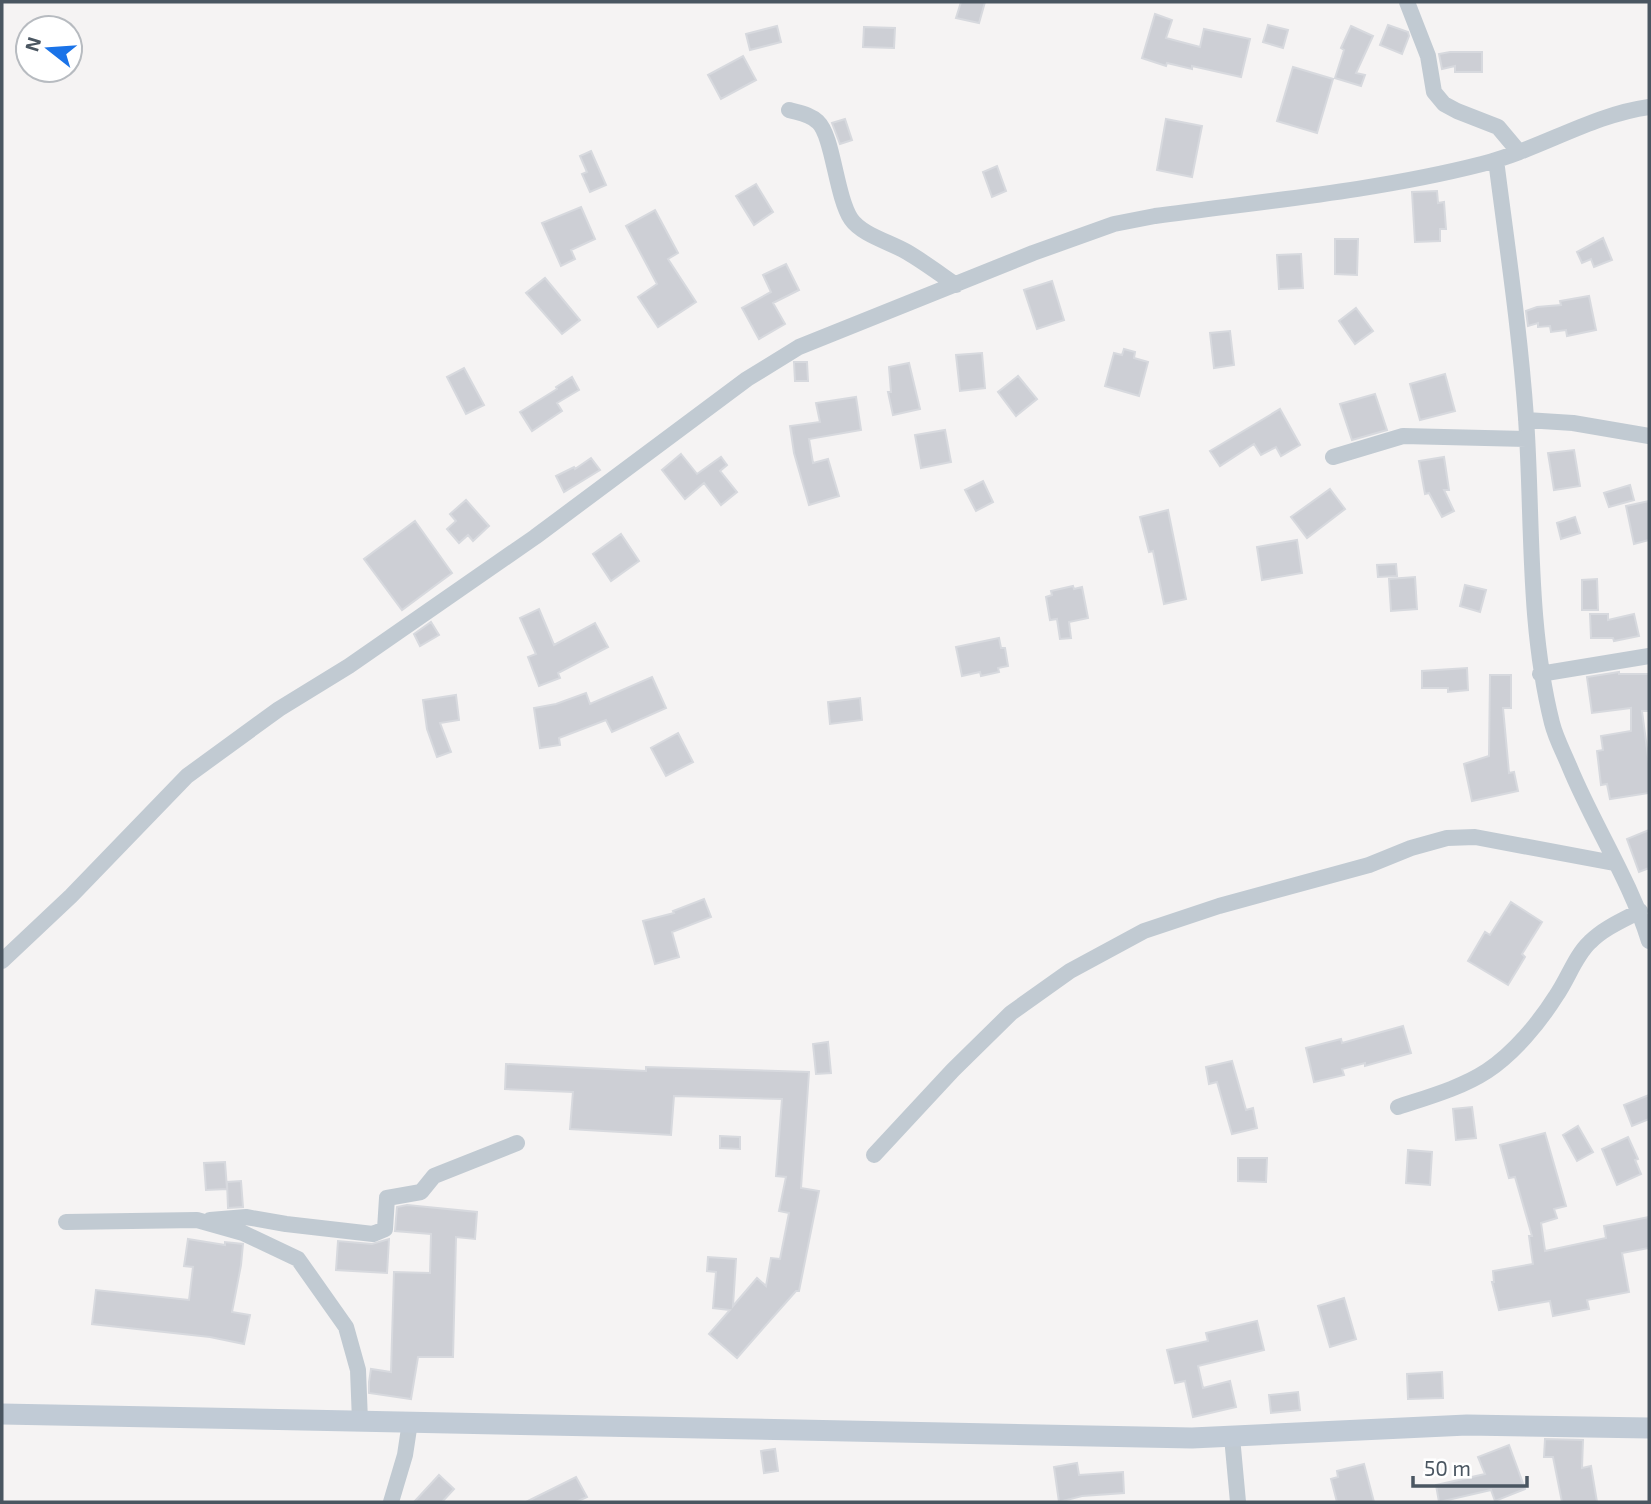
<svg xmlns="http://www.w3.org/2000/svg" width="1651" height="1504" viewBox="0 0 1651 1504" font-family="'Exo 2',sans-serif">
  <rect width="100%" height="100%" fill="#f5f3f3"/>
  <path fill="#cdcfd5" stroke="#d7d9de" stroke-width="2" d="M961,2h24l-6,21 -23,-5z
    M1155,14l17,6 -6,18 34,9 4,-18 46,10 -9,38 -49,-11v3l-25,-6 -1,3 -24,-8z
    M1268,25l20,5 -5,18 -20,-6z
    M1388,25l20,7 1,4 -7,18 -22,-9z
    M777,26l4,16 -31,8 -4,-16z
    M1351,26l22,10 -17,37 9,2 -4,11 -26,-8 9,-28 -3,-2z
    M864,27l31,1 -1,20 -31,-1z
    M1450,52h32v20h-27v-6l-13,3 -3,-15z
    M743,56l13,24 -35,19 -13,-24z
    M1293,67l40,12 -16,54 -40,-12z
    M845,119l7,21 -12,4 -8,-21z
    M1166,119l36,7 -10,51 -35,-7z
    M591,151l15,34 -16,7 -8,-18 5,-2 -7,-16z
    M997,166l9,25 -14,6 -9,-25z
    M756,184l17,28 -19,13 -18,-29z
    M1437,191l1,12 6,-1 2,27h-6v12l-25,1 -3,-50z
    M581,207l14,32 -24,11 4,9 -14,7 -19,-43z
    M655,210l23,43 -10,6 28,43 -38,25 -20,-30 19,-13 -31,-58z
    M1603,238l9,22 -18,7 -3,-8 -9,4 -5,-11z
    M1335,239h23l-1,36 -22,-1z
    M1301,254l2,34 -24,1 -2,-34z
    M786,264l13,26 -26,13 12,21 -26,15 -17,-31 29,-16 -8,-17z
    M545,278l35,42 -18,14 -36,-41z
    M1052,281l12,39 -27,9 -13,-39z
    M1589,296l7,34 -29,6 -1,-6 -15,2 -1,-6 -12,1v-4l-10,3 -2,-15 11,-4 24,-2 -1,-4z
    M1356,308l17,23 -18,13 -16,-23z
    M1230,331l4,34 -20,3 -4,-35z
    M1124,349l11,3 -1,6 14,4 -9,34 -34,-10 9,-33 8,2z
    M982,353l3,35 -25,3 -4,-36z
    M794,362h13l1,19h-13z
    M909,363l11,46 -27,6 -5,-23h3l-2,-25z
    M464,368l20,37 -18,9 -19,-37z
    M1445,374l10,37 -35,9 -10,-36z
    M1018,376l19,23 -21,17 -18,-24z
    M572,377l7,13 -22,13 5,8 -30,20 -12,-19 37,-23 -1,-2z
    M1375,394l12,36 -35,10 -12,-36z
    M856,397l5,33 -52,9 4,24 15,-4 11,37 -30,9 -15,-52 -4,-27 30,-4 -4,-19z
    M1280,409l20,36 -19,11 -5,-9 -15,8 -7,-11 -34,22 -10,-15z
    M945,430l6,32 -30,6 -6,-33z
    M1574,450l6,36 -26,4 -6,-37z
    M681,454l16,20 24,-17 6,8 -7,6 17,21 -16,13 -17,-22 -19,16 -23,-29z
    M1444,457l5,33h-5l10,21 -12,6 -13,-24 -4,1 -6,-33z
    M591,458l9,12 -36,22 -8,-16 18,-9 1,2z
    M983,481l10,21 -17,9 -11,-21z
    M1630,485l4,15 -25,7 -5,-14z
    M1330,489l15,20 -38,29 -16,-21z
    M466,500l23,26 -16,15 -5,-6 -9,8 -12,-14 9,-8 -6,-7z
    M1649,501v39l-15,4 -8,-38z
    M1168,510l18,89 -22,5 -11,-53 -4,1 -9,-35z
    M1575,517l5,16 -19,6 -4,-16z
    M415,521l37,52 -50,37 -38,-51z
    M621,534l18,27 -28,20 -18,-27z
    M1297,540l5,33 -40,7 -5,-33z
    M1396,564l1,12 -19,1 -1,-12z
    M1415,577l2,32 -26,2 -2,-32z
    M1597,579l1,31h-16v-30z
    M1465,585l21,5 -6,22 -20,-6z
    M1073,586l1,3 8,-2 6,31 -19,4 2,16 -11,1 -3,-20 -7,1 -4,-23 6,-2 -1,-4z
    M539,609l15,36 41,-22 13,24 -50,26 2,5 -21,8 -11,-29 8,-3 -16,-36z
    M1590,614h18v6l26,-6 5,22 -25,5 -1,-3h-22z
    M431,622l8,13 -19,11 -6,-12z
    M999,638l2,10h4l3,18 -10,2 1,4 -18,4 -1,-4 -18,4 -6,-29z
    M1467,668l1,22 -20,2v-4h-26v-17z
    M1619,672v2h30v37h-7l7,53v29l-39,6 -3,-15 -6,1 -4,-34 6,-1 -2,-14 30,-5v-23l-39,5 -5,-36z
    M1490,675h21v33h-8l6,65 5,-1 4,19 -46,10 -8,-37 25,-8z
    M652,677l14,31 -54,24 -6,-12 -47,18 1,7 -20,3 -6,-40 22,-4 30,-11 4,11z
    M456,695l3,25 -19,3 11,29 -14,5 -10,-28 -4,-29z
    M860,698l2,22 -32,4 -2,-22z
    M678,733l15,29 -27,14 -15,-28z
    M1649,830v38l-10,4 -12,-33z
    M704,899l7,18 -39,15 7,25 -24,7 -12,-43 31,-8 -1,-2z
    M1511,902l31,20 -20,32 3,3 -17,28 -40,-24 17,-29 5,3z
    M1403,1026l8,27 -46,13v-3l-23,6 2,6 -30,7 -8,-34 35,-9 1,4z
    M828,1042l3,31 -15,1 -3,-30z
    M1232,1061l14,49 7,-2 4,20 -25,6 -15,-52 -8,2 -3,-17z
    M506,1064l140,7v-4l163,5 -8,116 18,3 -20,100h-3l-59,67 -28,-24 21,-24 -17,-2 3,-36 -9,-1 1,-14 28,2 -3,47 24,-28 9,8 5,-28 9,1 9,-46 -10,-2 7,-34 -10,-1 6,-77 -108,-3 -3,39 -101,-6 3,-37 -68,-3z
    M1649,1095v24l-17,7 -8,-21z
    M1472,1107l4,31 -20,2 -3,-31z
    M1578,1126l15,26 -16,9 -14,-26z
    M1545,1133l21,73 -12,3 3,9 -16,5 4,28 61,-13 -2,-12 45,-9v31l-27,5 7,39 -42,8 2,9 -36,7 -3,-15 -51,9 -7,-28h2l-1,-11 40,-7 -4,-28h3l-17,-59 -6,1 -9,-33z
    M720,1136l20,1v12l-20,-1z
    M1628,1137l10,22 -3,1 6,14 -24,11 -15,-36z
    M1408,1150l24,2 -2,33 -24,-2z
    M1238,1158h29l-1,24 -28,-1z
    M225,1162l2,27 -21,1 -2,-27z
    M241,1181l2,26 -15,1 -1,-26z
    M407,1205l70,7 -2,27 -19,-2 -3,120h-35l-7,42 -42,-6v-11l2,-13 20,3 3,-100 36,1 1,-39 -36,-3 2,-24z
    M188,1239l37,6v-3l18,2 -2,21 -9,47 18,3 -6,29 -34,-7 -118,-13 4,-34 93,10 4,-33 -9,-1z
    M389,1239l-2,34 -51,-3 2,-29 34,3z
    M1344,1298l12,41 -26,8 -12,-41z
    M1257,1321l7,29 -66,16 5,22 27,-7 6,26 -43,10 -8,-36 -10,2 -8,-33 41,-9 -2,-8z
    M1442,1372l1,26 -35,1 -1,-25z
    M1298,1392l2,18 -29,3 -2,-18z
    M1545,1439l38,1 -1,28 9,-2 6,36h-35l-9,-45h-9z
    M1509,1445l16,44 -30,12 -4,-11 -52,12 -3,-17 49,-11 -7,-17z
    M775,1449l3,22 -14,2 -3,-22z
    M1077,1463l2,12 44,-3 1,21 -42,3 -23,6 -5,-35z
    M1364,1464l10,38h-37l-6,-23 7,-2 -1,-6z
    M439,1475l15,14 -12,13h-28z
    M576,1477l11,20 -11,5h-50z"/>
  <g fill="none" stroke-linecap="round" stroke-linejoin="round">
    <path stroke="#c1cad2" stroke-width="16" d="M1407,2l21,54 6,36 10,12 13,7 41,16 21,25
      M789,110c10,3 21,4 29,12 15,14 18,74 33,97 11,16 39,23 56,33 17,10 33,22 49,33
      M1496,160c11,86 24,172 30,258 7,102 1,205 26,305 4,16 12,30 18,45 24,58 60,112 79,173
      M1526,420l47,3 76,13
      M1333,457l70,-21 123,3
      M1540,674l109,-18
      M2,961l69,-65 116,-120 92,-67 70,-43 186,-129 212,-158 52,-32 234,-94 81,-29 41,-8c109,-15 221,-25 327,-52 57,-14 109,-49 167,-57
      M1398,1107c30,-10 63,-19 89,-36 27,-18 52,-48 69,-75 12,-17 19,-40 34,-54 14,-14 33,-22 50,-31
      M874,1155l79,-85 58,-57 59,-42 74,-40 75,-25 150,-41 42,-17 36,-10 28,-1 139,26
      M210,1220l36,-3 40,7 87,10 12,-5 2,-31 34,-6 13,-16 83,-33
      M66,1222l131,-2 46,13 55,26 48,68 12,43 2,51
      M1232,1437l6,65
      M391,1502l14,-47 5,-33"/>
    <path stroke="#c1cbd6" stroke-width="21" d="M2,1414l1190,24 275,-13 182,3"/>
  </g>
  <rect width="1651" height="1504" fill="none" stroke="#4a5661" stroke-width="7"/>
  <g transform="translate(49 49) rotate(287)"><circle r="33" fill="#ffffff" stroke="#b7bbc0" stroke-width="2"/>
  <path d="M0-5L12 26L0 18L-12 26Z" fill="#1a73e8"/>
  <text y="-10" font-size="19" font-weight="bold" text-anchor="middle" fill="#4a5661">N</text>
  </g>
  <path d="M1413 1476v10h114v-10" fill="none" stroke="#4a5661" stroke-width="3.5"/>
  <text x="1424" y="1476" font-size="21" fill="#4a5661" stroke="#ffffff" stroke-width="5" paint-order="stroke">50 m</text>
</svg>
